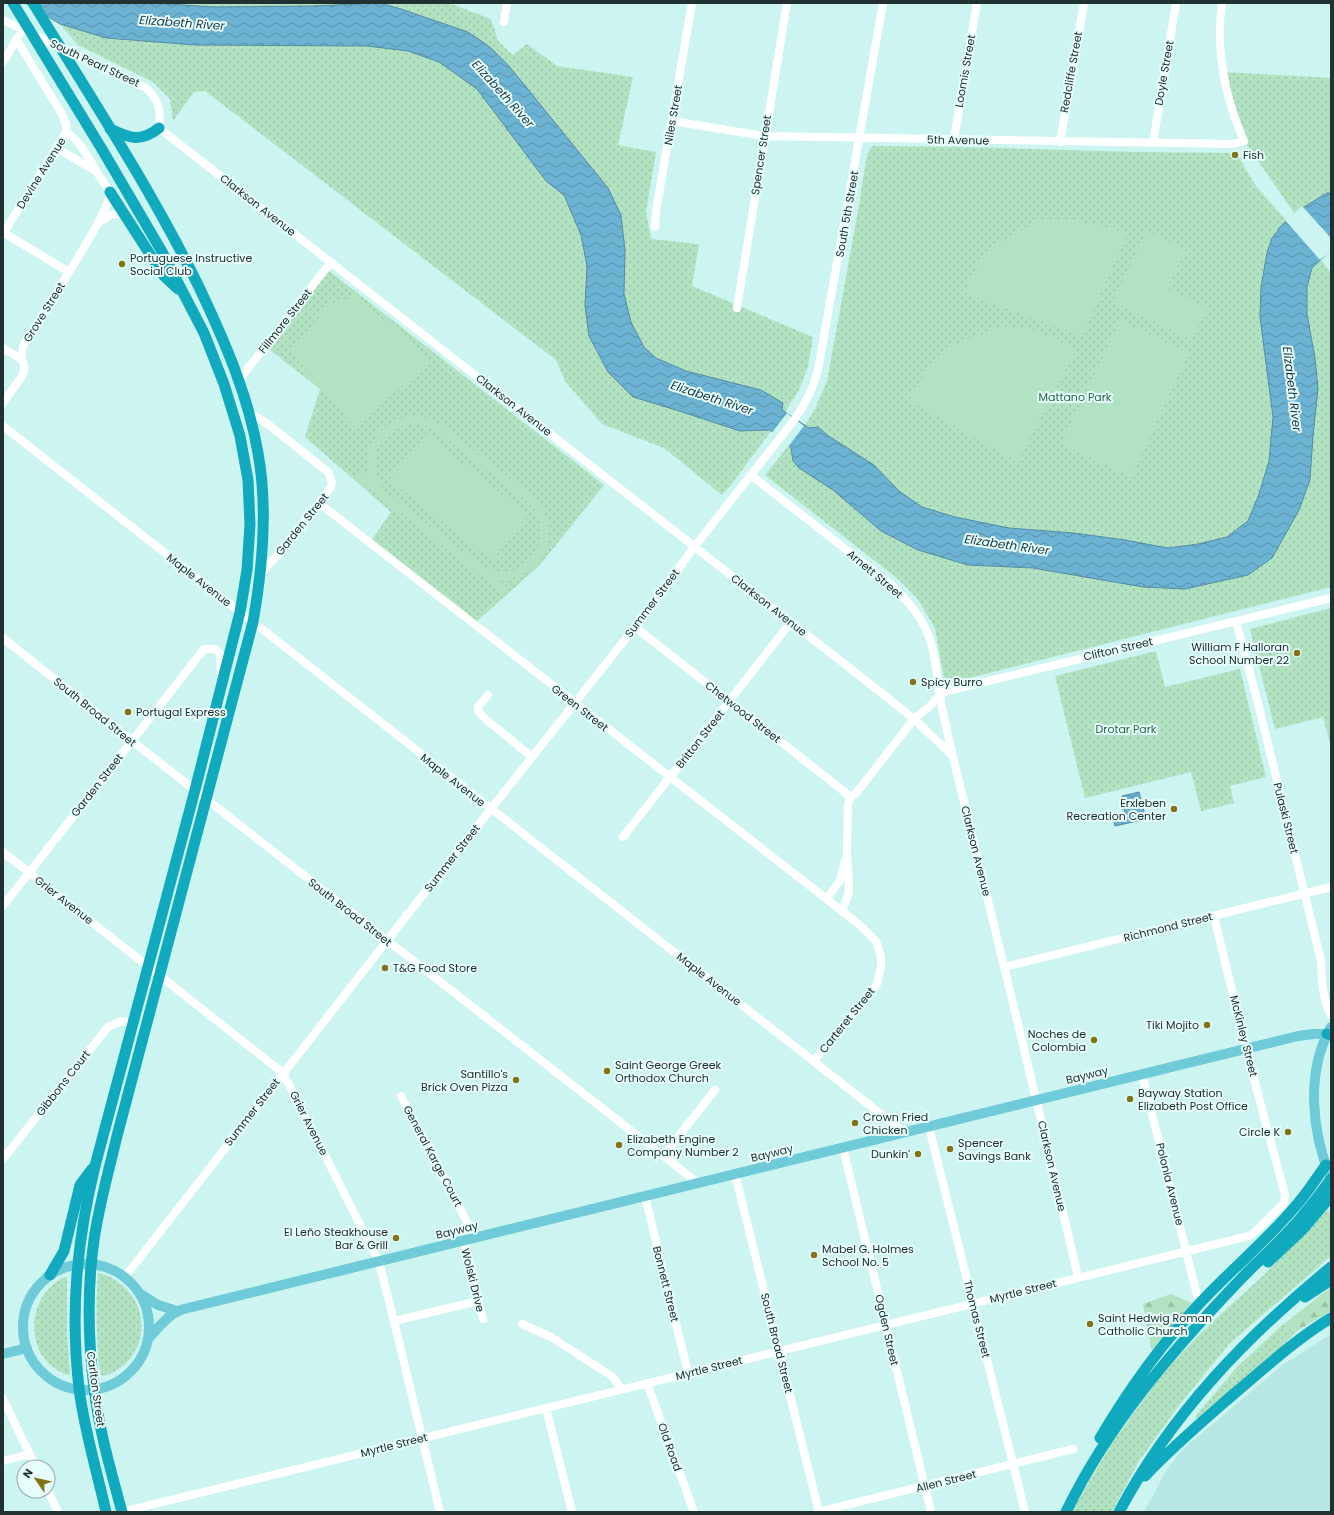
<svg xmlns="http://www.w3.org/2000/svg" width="1334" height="1515" viewBox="0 0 1334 1515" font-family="Poppins,sans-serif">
  <defs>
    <pattern id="green-dots" width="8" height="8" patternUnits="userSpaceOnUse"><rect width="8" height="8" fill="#b1e2c1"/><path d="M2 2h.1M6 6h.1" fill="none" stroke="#98c2a6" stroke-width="1.8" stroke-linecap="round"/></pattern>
    <pattern id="forest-firs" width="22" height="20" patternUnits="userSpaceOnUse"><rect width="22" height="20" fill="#b1e2c1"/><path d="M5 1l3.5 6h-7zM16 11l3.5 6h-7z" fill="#98c2a6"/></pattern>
    <pattern id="water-waves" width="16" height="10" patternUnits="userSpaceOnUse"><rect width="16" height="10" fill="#6cb3d3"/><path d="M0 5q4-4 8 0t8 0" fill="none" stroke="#5892ac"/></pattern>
  </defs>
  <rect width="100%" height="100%" fill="#ccf4f1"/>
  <path fill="#b7e7e4" d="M1331,1334v178h-187l22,-41 16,-21 99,-84z"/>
  <path fill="url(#green-dots)" d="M48,3h401l42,16 7,22 15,14 14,-11 30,22 76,11 -15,68 38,7 -10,60 5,27 48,5 -7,42 121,51 -5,30 -9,23 -14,22 -54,73 -9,10 -58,-47 -62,-24 -37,-43 -9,-21 -351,-269 -11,1 -21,29 -3,-22 -17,-17 -75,-37 -18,-21z
    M1224,72l107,6v115h-4l-33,20 -47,-68z
    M872,146l91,1 174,5 99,1 20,33 65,74 10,13v314l-386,97 -10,-56 -18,-30 -19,-19 -133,-104 40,-50 10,-16 12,-28 31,-170 9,-57 3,-4z
    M328,270l276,215 -64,80 -65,58 -104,-82 20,-29 -86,-75 15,-48 -54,-42z
    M1331,608v139l-8,-30 -48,12 -25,-100z
    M1156,651l9,36 75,-18 26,108 -36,9 4,17 -33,8 -10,-39 -106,26 -30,-122z
    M1328,1209l3,6v41l-101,87 -50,61 -41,57 -27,51h-41l41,-69 53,-73 44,-45 56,-51z
    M99,1273c42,11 58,62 25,92 -7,5 -14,10 -22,11 -3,-7 -4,-16 -4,-24 -2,-26 -2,-52 0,-78z
    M65,1277h2v55l3,42 -2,1c-45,-15 -44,-79 -3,-98z
    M1279,1328l19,2 -19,19 -82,70 -2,-2 42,-50z"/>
  <path fill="url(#forest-firs)" d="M1331,1288v23l-33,19 -19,-2 48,-38z
    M1171,1294l21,9 -40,48 -9,-47z"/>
  <path fill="#b1e2c1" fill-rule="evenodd" d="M1070,219l58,14 -46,103 -119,-43 22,-40 28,-19 25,-13z
    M1147,231l39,19 -19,39 40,19 -16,32 -78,-38z
    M356,296l76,65 -78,66 -63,-75 38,-48z
    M1120,320l69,33 -58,124 -70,-33z
    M1002,326l27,2 48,21 -60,113 -108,-62 25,-41 18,-13z
    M409,417c13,-1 24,2 35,10l87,68c35,33 15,85 -33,85l12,9 -5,6 -149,-117 4,-6 9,7c-7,-31 8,-56 40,-62zM410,424l12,1 12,4 97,76c28,36 -7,82 -48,62l-98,-76c-21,-27 -8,-60 25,-67z
    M426,434l102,81 -36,46 -103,-81z"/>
  <path fill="url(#water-waves)" stroke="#568ca2" d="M25,3h127l63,4 97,-1 68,-3 21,6 67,23 22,15 19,19 99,122 13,27 4,35 -1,44 7,28 13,25 12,11 30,13 75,19 22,13 -1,7 27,18 9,-1 9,8 47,30 25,26 23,16 33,10 54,11 65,5 51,7 43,8 30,-4 29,-7 21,-16 11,-27 10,-33 4,-44 -13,-100 1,-30 6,-34 5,-15 6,-7v-2l16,-16 33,-20h4v57l-19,18 -5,19v27l8,44 3,30 -5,48 -3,44 -11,30 -27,48 -24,17 -63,14 -42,-2 -110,-19 -65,-3 -50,-15 -37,-19 -48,-41 -34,-22 -6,-7 -2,-13 -21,-18 -30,1 -64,-21 -43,-13 -25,-25 -19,-36 -4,-30 2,-40 -6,-31 -17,-40 -18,-14 -69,-92 -38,-27 -31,-11 -41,-5 -172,-1 -89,-7 -46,-14z
    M1139,792l7,27 -31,7 -3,-11 13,-3 -1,-3h-2l-1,-5 2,-1 -1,-7z"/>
  <path fill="#ccf4f1" d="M1302,206l29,32v13l-11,9 -35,-40z
    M787,413l17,13 -16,21 -17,-13z"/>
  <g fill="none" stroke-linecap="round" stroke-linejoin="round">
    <path stroke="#fff" stroke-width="8" d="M3,20l143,68c13,11 15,23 13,40l720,563 35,28 38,36
      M504,22l3,-19
      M16,39l46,75 4,10v8
      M3,62l20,-33
      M672,121l92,15 469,8 11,-3c-19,-44 -29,-90 -22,-138
      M66,132c14,9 21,24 30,38
      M954,139l23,-136
      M1060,142l24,-139
      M1153,143l23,-140
      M99,222l12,-7 12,-2
      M655,227l1,-16 36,-208
      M4,233l65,39
      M3,234l63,-102
      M737,308l50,-305
      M3,348l18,11
      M239,380l92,-118
      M3,403l19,-27 2,-6v-6l-3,-5 2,-13c22,-36 46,-72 67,-109 8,-14 18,-30 20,-45l-14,-21 -40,-23
      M250,413l15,9 63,50 4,10 -1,5 -48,62 -23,25
      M3,426l902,707
      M752,476l142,111c14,15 28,30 35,50 7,19 8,40 11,60 7,37 16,73 25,109 38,157 77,314 113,471
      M319,503l523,408 20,16 14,14 5,16v9l-4,18 -5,7 -58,70
      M1236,621l21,78 64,262c1,18 1,38 10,54
      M635,627l216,170
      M3,638l129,103 566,442
      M488,695l-10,12v4l5,6 49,40
      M623,837l168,-215
      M3,852l280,221 96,189 15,59 46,191
      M827,899l13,-19 5,-19
      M3,906l201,-257h11l5,4 1,23
      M842,911l7,-19 -2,-41 1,-47 3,-7 6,-5 57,-73 16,-13 10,-11 7,-4 384,-93
      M1004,967l327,-80
      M1142,1074l55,221
      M401,1096l74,141
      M929,1127l96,385
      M843,1148l88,364
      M663,1156l52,-66
      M3,1159l105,-132 14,-6 10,2
      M735,1174l84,338
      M645,1196l43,177
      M464,1240l19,79
      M124,1278l283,-363 228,-288 60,-81 100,-127c11,-16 18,-30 23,-49l65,-367
      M394,1321l84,-20
      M522,1324l29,13 62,40 8,12
      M647,1383l47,129
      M3,1399l33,68
      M546,1408l26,104
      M3,1461l27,-7
      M48,1491l10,21
      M122,1512l1127,-276 6,-4 29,-29 1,-8 -39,-146 -32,-133
      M818,1512l255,-63"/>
    <path stroke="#70cbd8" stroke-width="10" d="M1331,1027c-26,46 -19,106 0,152
      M23 1327a63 63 0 1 1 126 0a63 63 0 1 1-126 0Z
      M139,1293l19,12 19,6
      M148,1339c11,-12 21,-26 36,-30l1114,-273 15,-2h14
      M3,1354l24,-6"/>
    <path stroke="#11a9be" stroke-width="11" d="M13,3l90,148 58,99 43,83 20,51 16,52 8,44 2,44 -3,46 -7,42 -45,178 -100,376c-18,74 -25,145 -16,222 5,42 18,83 27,124
      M33,3c57,93 118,186 166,284 25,53 49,107 59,166 10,55 5,113 -5,169l-136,514c-8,34 -18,69 -23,104 -7,49 -6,99 0,148 5,42 17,83 28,124
      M110,129c20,9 30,14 49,-1
      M110,192l54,84 14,13
      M1327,1034l4,1
      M1268,1262l35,-33 28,-33
      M50,1275l14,-24 16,-66 12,-16
      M1305,1297l26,-17
      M1100,1438c29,-49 62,-95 101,-136 30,-32 64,-60 92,-93 12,-13 22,-29 33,-44
      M1145,1476c28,-30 59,-56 90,-83 31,-26 61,-54 96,-75
      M1066,1512c42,-87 105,-160 172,-230 16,-17 33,-32 49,-49 17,-17 30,-35 44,-54
      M1119,1512c52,-98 127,-175 212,-245"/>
  </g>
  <g fill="#817417" stroke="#e6fdfc" stroke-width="1.5">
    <circle cx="1235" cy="155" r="4"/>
    <circle cx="122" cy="264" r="4"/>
    <circle cx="1297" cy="653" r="4"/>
    <circle cx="913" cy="682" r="4"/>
    <circle cx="128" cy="712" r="4"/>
    <circle cx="1174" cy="809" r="4"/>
    <circle cx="385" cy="968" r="4"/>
    <circle cx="1207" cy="1025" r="4"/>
    <circle cx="1094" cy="1040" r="4"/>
    <circle cx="607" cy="1071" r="4"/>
    <circle cx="516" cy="1080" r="4"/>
    <circle cx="1130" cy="1099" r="4"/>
    <circle cx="855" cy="1123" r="4"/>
    <circle cx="1288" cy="1132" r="4"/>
    <circle cx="619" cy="1145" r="4"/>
    <circle cx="950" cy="1149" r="4"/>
    <circle cx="918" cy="1154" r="4"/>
    <circle cx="396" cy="1238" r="4"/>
    <circle cx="814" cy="1255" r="4"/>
    <circle cx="1090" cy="1324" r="4"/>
  </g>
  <g text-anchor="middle" stroke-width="4" stroke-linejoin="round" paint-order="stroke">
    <g font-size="11" fill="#213030" stroke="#e6fdfc">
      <text transform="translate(95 63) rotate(25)" y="4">South Pearl Street</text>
      <text transform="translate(965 71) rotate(-80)" y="4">Loomis Street</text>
      <text transform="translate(1071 72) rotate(-80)" y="4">Redcliffe Street</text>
      <text transform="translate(1164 73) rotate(-80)" y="4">Doyle Street</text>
      <text transform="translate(673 115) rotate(-80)" y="4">Niles Street</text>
      <text transform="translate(958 140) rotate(1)" y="4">5th Avenue</text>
      <text transform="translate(761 155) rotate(-81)" y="4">Spencer Street</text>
      <text transform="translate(41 173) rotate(-58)" y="4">Devine Avenue</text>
      <text transform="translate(258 205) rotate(38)" y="4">Clarkson Avenue</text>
      <text transform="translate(847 214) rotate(-80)" y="4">South 5th Street</text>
      <text transform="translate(44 312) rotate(-58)" y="4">Grove Street</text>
      <text transform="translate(285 321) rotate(-52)" y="4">Fillmore Street</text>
      <text transform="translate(514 405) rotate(38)" y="4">Clarkson Avenue</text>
      <text transform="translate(302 524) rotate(-51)" y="4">Garden Street</text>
      <text transform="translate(875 574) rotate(40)" y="4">Arnett Street</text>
      <text transform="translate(199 580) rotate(38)" y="4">Maple Avenue</text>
      <text transform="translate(652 603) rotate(-53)" y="4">Summer Street</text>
      <text transform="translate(769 605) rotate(38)" y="4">Clarkson Avenue</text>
      <text transform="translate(1118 649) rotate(-13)" y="4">Clifton Street</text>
      <text transform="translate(580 708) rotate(38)" y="4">Green Street</text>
      <text transform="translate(95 712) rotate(39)" y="4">South Broad Street</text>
      <text transform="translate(743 712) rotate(38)" y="4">Chetwood Street</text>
      <text transform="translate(700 739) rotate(-52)" y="4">Britton Street</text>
      <text transform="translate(453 780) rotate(38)" y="4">Maple Avenue</text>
      <text transform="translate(97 785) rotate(-52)" y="4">Garden Street</text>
      <text transform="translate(1286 818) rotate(76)" y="4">Pulaski Street</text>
      <text transform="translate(976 851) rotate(76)" y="4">Clarkson Avenue</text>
      <text transform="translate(452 858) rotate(-52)" y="4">Summer Street</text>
      <text transform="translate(64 900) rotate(38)" y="4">Grier Avenue</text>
      <text transform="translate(350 912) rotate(38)" y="4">South Broad Street</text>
      <text transform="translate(1168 927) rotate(-14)" y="4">Richmond Street</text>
      <text transform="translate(709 979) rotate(38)" y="4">Maple Avenue</text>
      <text transform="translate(847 1020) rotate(-51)" y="4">Carteret Street</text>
      <text transform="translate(1244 1036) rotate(76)" y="4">McKinley Street</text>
      <text transform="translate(1087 1075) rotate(-14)" y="4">Bayway</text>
      <text transform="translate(63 1083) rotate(-52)" y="4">Gibbons Court</text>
      <text transform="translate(252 1112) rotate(-52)" y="4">Summer Street</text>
      <text transform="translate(309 1123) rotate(63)" y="4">Grier Avenue</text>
      <text transform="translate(772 1153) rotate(-14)" y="4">Bayway</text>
      <text transform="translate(433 1156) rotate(62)" y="4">General Karge Court</text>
      <text transform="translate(1052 1166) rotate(77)" y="4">Clarkson Avenue</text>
      <text transform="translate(1170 1184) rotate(76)" y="4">Polonia Avenue</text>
      <text transform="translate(457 1230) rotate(-14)" y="4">Bayway</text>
      <text transform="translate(473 1280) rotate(76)" y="4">Wolski Drive</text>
      <text transform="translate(666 1284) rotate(76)" y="4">Bonnett Street</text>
      <text transform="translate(1023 1291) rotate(-14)" y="4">Myrtle Street</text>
      <text transform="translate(977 1319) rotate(76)" y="4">Thomas Street</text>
      <text transform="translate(887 1330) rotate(77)" y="4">Ogden Street</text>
      <text transform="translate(777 1343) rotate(76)" y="4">South Broad Street</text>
      <text transform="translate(709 1368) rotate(-14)" y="4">Myrtle Street</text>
      <text transform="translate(96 1389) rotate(82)" y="4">Carlton Street</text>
      <text transform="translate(394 1445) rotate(-14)" y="4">Myrtle Street</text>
      <text transform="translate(670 1447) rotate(70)" y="4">Old Road</text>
      <text transform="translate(946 1481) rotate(-14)" y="4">Allen Street</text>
    </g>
    <g font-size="11" fill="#213030" stroke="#e6fdfc" text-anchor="start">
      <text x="1243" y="159">Fish</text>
      <text x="130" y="262">Portuguese Instructive<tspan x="130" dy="13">Social Club</tspan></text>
      <text x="1289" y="651" text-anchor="end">William F Halloran<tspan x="1289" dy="13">School Number 22</tspan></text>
      <text x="921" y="686">Spicy Burro</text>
      <text x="136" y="716">Portugal Express</text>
      <text x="1166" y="807" text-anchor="end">Erxleben<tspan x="1166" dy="13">Recreation Center</tspan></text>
      <text x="393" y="972">T&amp;G Food Store</text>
      <text x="1199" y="1029" text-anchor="end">Tiki Mojito</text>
      <text x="1086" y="1038" text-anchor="end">Noches de<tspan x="1086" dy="13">Colombia</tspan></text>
      <text x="615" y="1069">Saint George Greek<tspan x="615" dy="13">Orthodox Church</tspan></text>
      <text x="508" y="1078" text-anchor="end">Santillo's<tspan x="508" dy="13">Brick Oven Pizza</tspan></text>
      <text x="1138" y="1097">Bayway Station<tspan x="1138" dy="13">Elizabeth Post Office</tspan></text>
      <text x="863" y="1121">Crown Fried<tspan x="863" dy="13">Chicken</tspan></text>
      <text x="1280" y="1136" text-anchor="end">Circle K</text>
      <text x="627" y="1143">Elizabeth Engine<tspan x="627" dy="13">Company Number 2</tspan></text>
      <text x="958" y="1147">Spencer<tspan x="958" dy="13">Savings Bank</tspan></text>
      <text x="910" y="1158" text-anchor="end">Dunkin'</text>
      <text x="388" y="1236" text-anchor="end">El Leño Steakhouse<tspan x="388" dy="13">Bar &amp; Grill</tspan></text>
      <text x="822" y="1253">Mabel G. Holmes<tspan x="822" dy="13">School No. 5</tspan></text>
      <text x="1098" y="1322">Saint Hedwig Roman<tspan x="1098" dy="13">Catholic Church</tspan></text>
    </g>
    <g font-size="11" fill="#236741" stroke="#e6fdfc">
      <text x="1075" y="401">Mattano Park</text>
      <text x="1126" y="733">Drotar Park</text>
    </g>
    <g font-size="12" font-style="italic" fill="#153644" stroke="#e6fdfc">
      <text transform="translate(182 23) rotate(4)" y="4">Elizabeth River</text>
      <text transform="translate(503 94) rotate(48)" y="4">Elizabeth River</text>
      <text transform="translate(1292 389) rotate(83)" y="4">Elizabeth River</text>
      <text transform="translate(712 398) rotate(18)" y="4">Elizabeth River</text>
      <text transform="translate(1007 545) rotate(8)" y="4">Elizabeth River</text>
    </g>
  </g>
  <rect width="1334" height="1515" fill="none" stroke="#213030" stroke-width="8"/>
  <g transform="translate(36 1479) rotate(304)"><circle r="19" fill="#e6fdfc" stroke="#97abaa"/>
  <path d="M0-3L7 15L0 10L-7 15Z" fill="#817417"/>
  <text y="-6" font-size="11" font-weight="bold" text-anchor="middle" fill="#213030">N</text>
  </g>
</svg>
